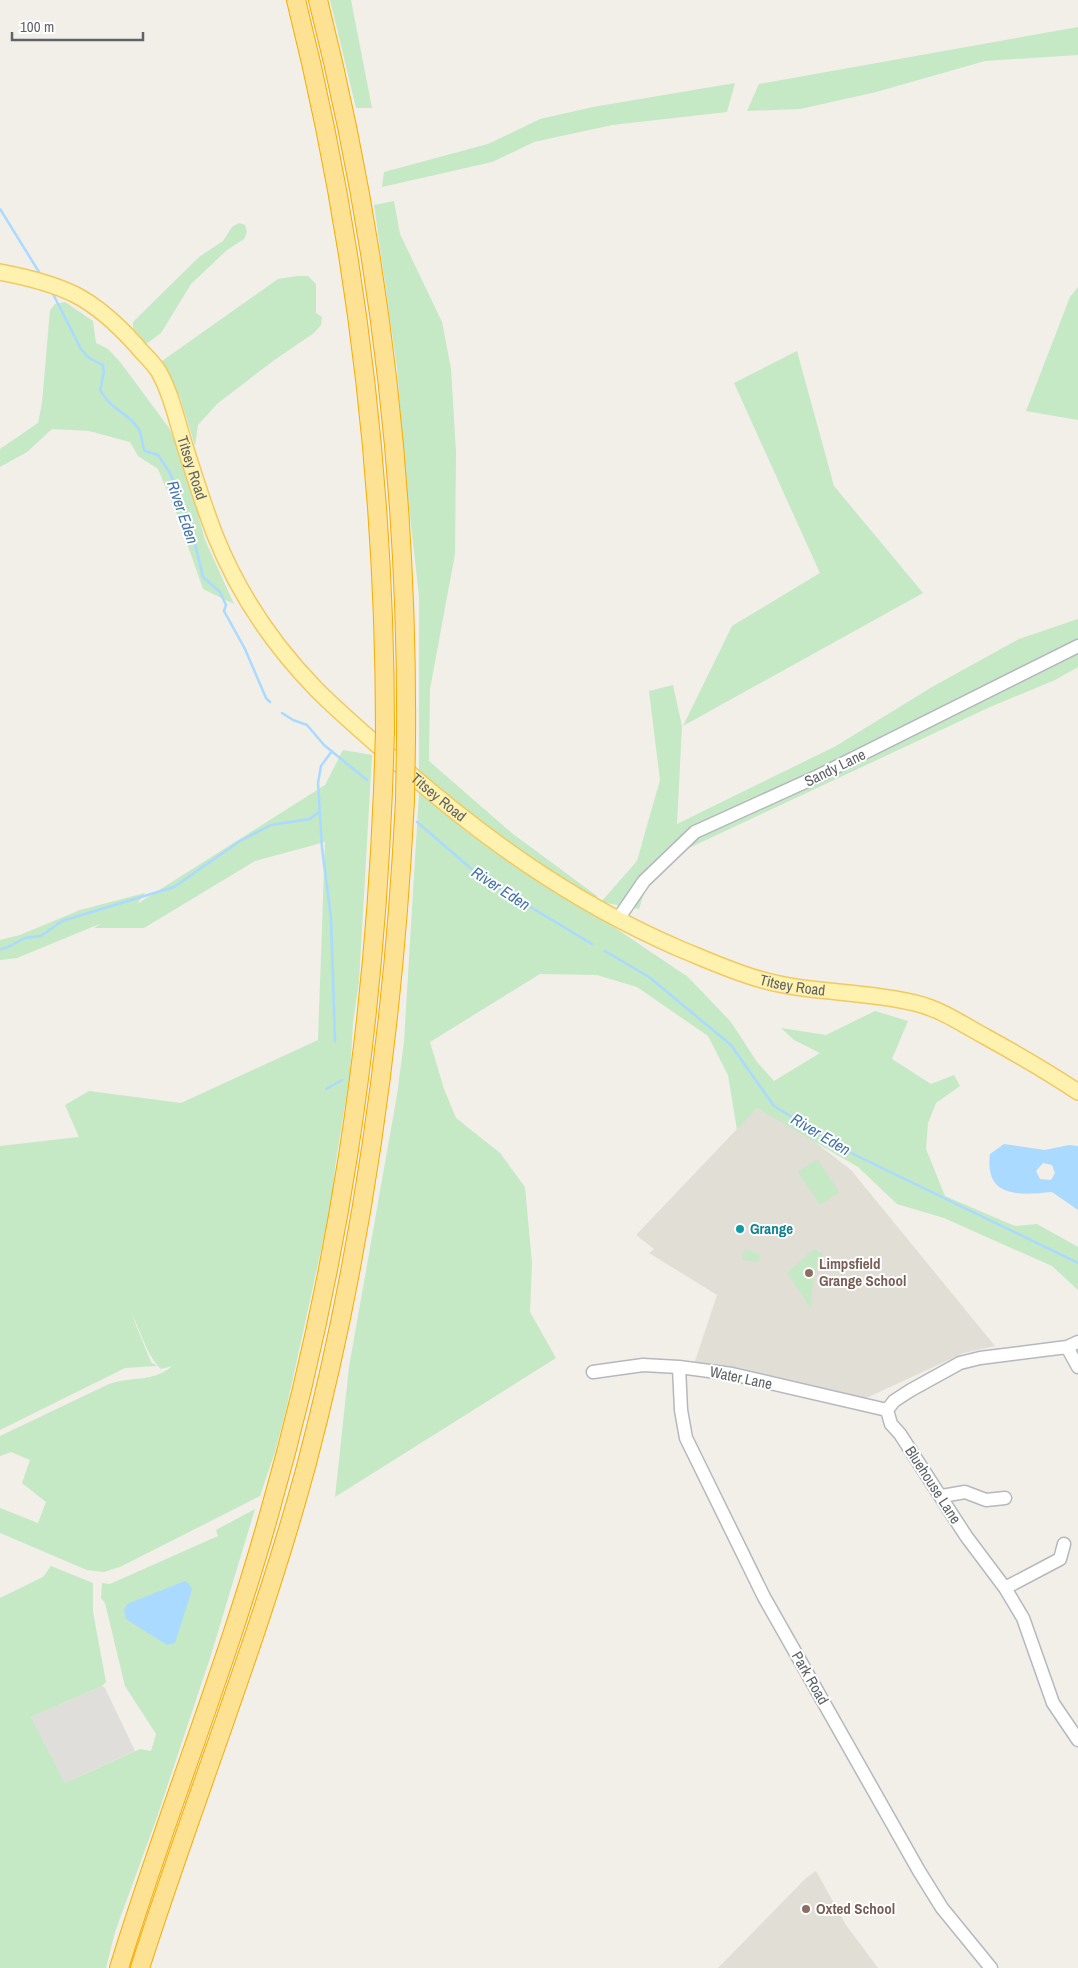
<svg xmlns="http://www.w3.org/2000/svg" width="1078" height="1968" viewBox="0 0 1078 1968" font-family="'Archivo Narrow',sans-serif">
  <rect width="100%" height="100%" fill="#f1efe8"/>
  <path fill="#e0deda" d="M102,1686l3,2 30,63 -70,32 -34,-66z"/>
  <path fill="#e1ded6" d="M757,1108l54,31 40,31 144,176 -31,7 -100,46 -170,-35 23,-69 -68,-42 5,-4 -18,-14z
    M816,1871l30,54 32,43h-160l88,-90z"/>
  <path fill="#c5e8c5" d="M330,0h21l21,108h-16z
    M1078,27v28l-93,6 -109,31 -76,17 -53,2 12,-27z
    M735,83l-8,29 -115,13 -78,17 -42,20 -110,25 2,-15 104,-28 52,-25 53,-12z
    M394,201l6,33 42,88 9,47 5,83 -1,102 -25,135 -1,72 84,73 84,62v7l-86,-56 -92,-74v-177l-14,-124 -8,-104 -23,-163z
    M239,223l6,2 2,7 -3,7 -17,11 -36,34 -30,49 -15,11 -13,-16v-6l66,-65 24,-16 9,-14z
    M297,276h11l8,8v29l6,4 -1,8 -7,8 -41,28 -56,43 -19,21 -3,21 -15,-49 -18,-36 116,-82z
    M1078,287v133l-52,-9 44,-114z
    M65,302l28,19 3,22 12,6 13,14 48,65 13,28 23,84 29,64 -31,-15 -27,-77 -18,-43 -20,-13 -8,-14 -41,-11 -37,-2 -25,23 -27,15v-18l38,-26 4,-20 8,-93 5,-6z
    M797,351l37,135 89,107 -240,133 49,-100 88,-53 -86,-190z
    M1078,619v48l-23,13 -65,27 -301,141 -41,33 -9,28 -38,-7 36,-41 23,-81 -11,-89 24,-6 9,41 -5,98 159,-78 96,-59 87,-48z
    M343,750l29,5 -13,227 -6,41 -3,51 -15,93 -3,33 -46,210 -11,42 -15,44 -140,71 -16,5 -17,-2 -87,-37v-25l38,15 8,-21 -24,-19 8,-23 -19,-8 -11,4v-20l109,-52c21,-8 45,-1 63,-18l-11,3c-14,-13 -20,-38 -30,-56l20,49 6,4 -32,2 -125,62v-284l79,-9 -14,-32 24,-14 92,12 137,-63 7,-198 -70,19 -111,67h-50l8,-5 -85,35 -17,2v-20l20,-5 60,-25 65,-17 -8,11 188,-119z
    M423,792l44,40 93,63 36,20 92,62 43,45 26,40 17,19 46,-28 -26,-13 -13,-12 45,7 49,-24 33,10 -16,38 39,25 23,-9 6,11 -24,17 -8,20 -2,26 19,47 70,30 22,-2 41,23v43l-26,-24 -108,-48 -47,-14 -39,-37 -101,-59 -20,22 -9,-55 -20,-39 -71,-49 -40,-12 -57,-1 -110,68 14,47 12,29 44,35 25,34 7,76 -2,49 26,46 -221,139 14,-130 48,-272 7,-53 15,-249z
    M817,1159l22,33 -19,13 -22,-33z
    M745,1249l15,6 -1,6 -5,1 -12,-3z
    M814,1249l9,5 -10,25 -2,30 -24,-36z
    M255,1509l-45,149 -54,162 -41,112 -9,36h-106v-370l43,-21 8,-11 42,17v29l13,70 -4,4 -71,31 34,66 75,-34 11,2 5,-17 -31,-48 -20,-83 -4,-5 1,-15 8,1 108,-48 -2,-6z"/>
  <path fill="#aadaff" fill-rule="evenodd" d="M1004,1144l41,6 24,-5 9,1v64l-26,-18c-31,3 -68,7 -62,-38zM1043,1163l9,2 3,8 -4,7 -11,-1 -4,-8z
    M185,1581l4,3 3,6 -17,53 -8,2 -41,-26 -2,-8 3,-7z"/>
  <g fill="none" stroke-linecap="round" stroke-linejoin="round">
    <path stroke="#aadaff" stroke-width="2.5" d="M0,209l39,63
      M52,292l29,57 8,9 14,7 1,7 -4,18c12,21 26,21 38,38 5,7 3,16 7,23l13,4 12,18 21,54 12,50 17,15 6,13 -2,6 21,38 21,49 4,4
      M282,713l11,7 14,5 17,20 43,35
      M332,751l-11,15 -3,17 4,65 9,70 4,123
      M417,822l65,56 110,66
      M0,949l6,-1 19,-10 16,-2 21,-15 112,-34 66,-46 31,-16 39,-6 9,-7
      M605,951l44,26 82,68 43,61 73,45 231,112
      M326,1089l16,-9"/>
    <g stroke="#b5b8bc" stroke-width="15">
      <path id="minor" d="M618,919l26,-38 51,-49 121,-55 262,-131
        M1078,1342l-11,5 -87,11 -20,5 -49,27 -17,11 -7,9 4,14 9,10 66,102 39,52 18,30 30,85 25,37
        M1067,1347l11,20
        M679,1367l2,43 5,28 78,159 155,274 23,37 49,60
        M593,1372l50,-7 36,2 53,7 155,36
        M942,1496l23,-4 21,8 19,-2
        M1005,1588l55,-29 4,-15"/>
    </g>
    <g stroke="#f2c960" stroke-width="18">
      <g id="major">
        <path id="s1" d="M0,272c63,12 92,24 136,73 7,9 17,17 23,27 12,22 17,45 24,68 10,32 20,64 32,95 23,58 59,111 102,155 24,24 50,46 75,68 88,78 178,143 286,190 27,11 53,23 81,31 51,15 104,11 156,24 26,6 47,21 71,34 31,17 62,35 92,55"/>
      </g>
    </g>
    <g stroke="#f9ab00" stroke-width="20">
      <path id="highway" d="M296,0c60,239 89,484 89,731
        M318,0c61,241 90,491 88,739
        M119,1968c47,-153 108,-302 151,-457 68,-239 103,-472 113,-720
        M140,1968c54,-169 121,-334 167,-505 57,-217 87,-440 98,-663"/>
    </g>
    <use href="#minor" stroke="#fff" stroke-width="12"/>
    <use href="#major" stroke="#fff2af" stroke-width="15"/>
    <use href="#highway" stroke="#fde293" stroke-width="18"/>
    <g stroke="#f9ab00" stroke-width="20" stroke-linecap="butt">
      <path id="highway-bridge" d="M383,791l2,-60
        M405,800l1,-61"/>
    </g>
    <use href="#highway-bridge" stroke="#fde293" stroke-width="18"/>
  </g>
  <circle fill="#0f9aa8" stroke="#fff" stroke-width="2" cx="740" cy="1229" r="5"/>
  <g fill="#8d6e63" stroke="#fff" stroke-width="2">
    <circle cx="809" cy="1273" r="5"/>
    <circle cx="806" cy="1909" r="5"/>
  </g>
  <g text-anchor="middle" stroke-width="4" stroke-linejoin="round" paint-order="stroke">
    <g font-size="15" fill="#5f6368" stroke="#fff">
      <text dy="5" stroke="none"><textPath href="#s1" startOffset="295">Titsey Road</textPath></text>
      <text transform="translate(835 768) rotate(-26)" y="5">Sandy Lane</text>
      <text dy="5" stroke="none"><textPath href="#s1" startOffset="715">Titsey Road</textPath></text>
      <text dy="5" stroke="none"><textPath href="#s1" startOffset="1120">Titsey Road</textPath></text>
      <text transform="translate(741 1378) rotate(12)" y="5">Water Lane</text>
      <text transform="translate(933 1485) rotate(57)" y="5">Bluehouse Lane</text>
      <text transform="translate(810 1678) rotate(60)" y="5">Park Road</text>
    </g>
    <g font-size="15" font-weight="bold" fill="#0d838f" stroke="#fff" text-anchor="start">
      <text x="750" y="1234">Grange</text>
    </g>
    <g font-size="15" font-weight="bold" fill="#785e54" stroke="#fff" text-anchor="start">
      <text x="819" y="1269">Limpsfield<tspan x="819" dy="17">Grange School</tspan></text>
      <text x="816" y="1914">Oxted School</text>
    </g>
    <g font-size="16" font-style="italic" fill="#4174aa" stroke="#fff">
      <text transform="translate(183 512) rotate(71)" y="6">River Eden</text>
      <text transform="translate(501 888) rotate(33)" y="6">River Eden</text>
      <text transform="translate(821 1134) rotate(31)" y="6">River Eden</text>
    </g>
  </g>
  <path d="M12 32v8h131v-8" fill="none" stroke="#5f6368" stroke-width="2.5"/>
  <text x="20" y="32" font-size="15" fill="#5f6368" stroke="#ffffff" stroke-width="4" paint-order="stroke">100 m</text>
</svg>
